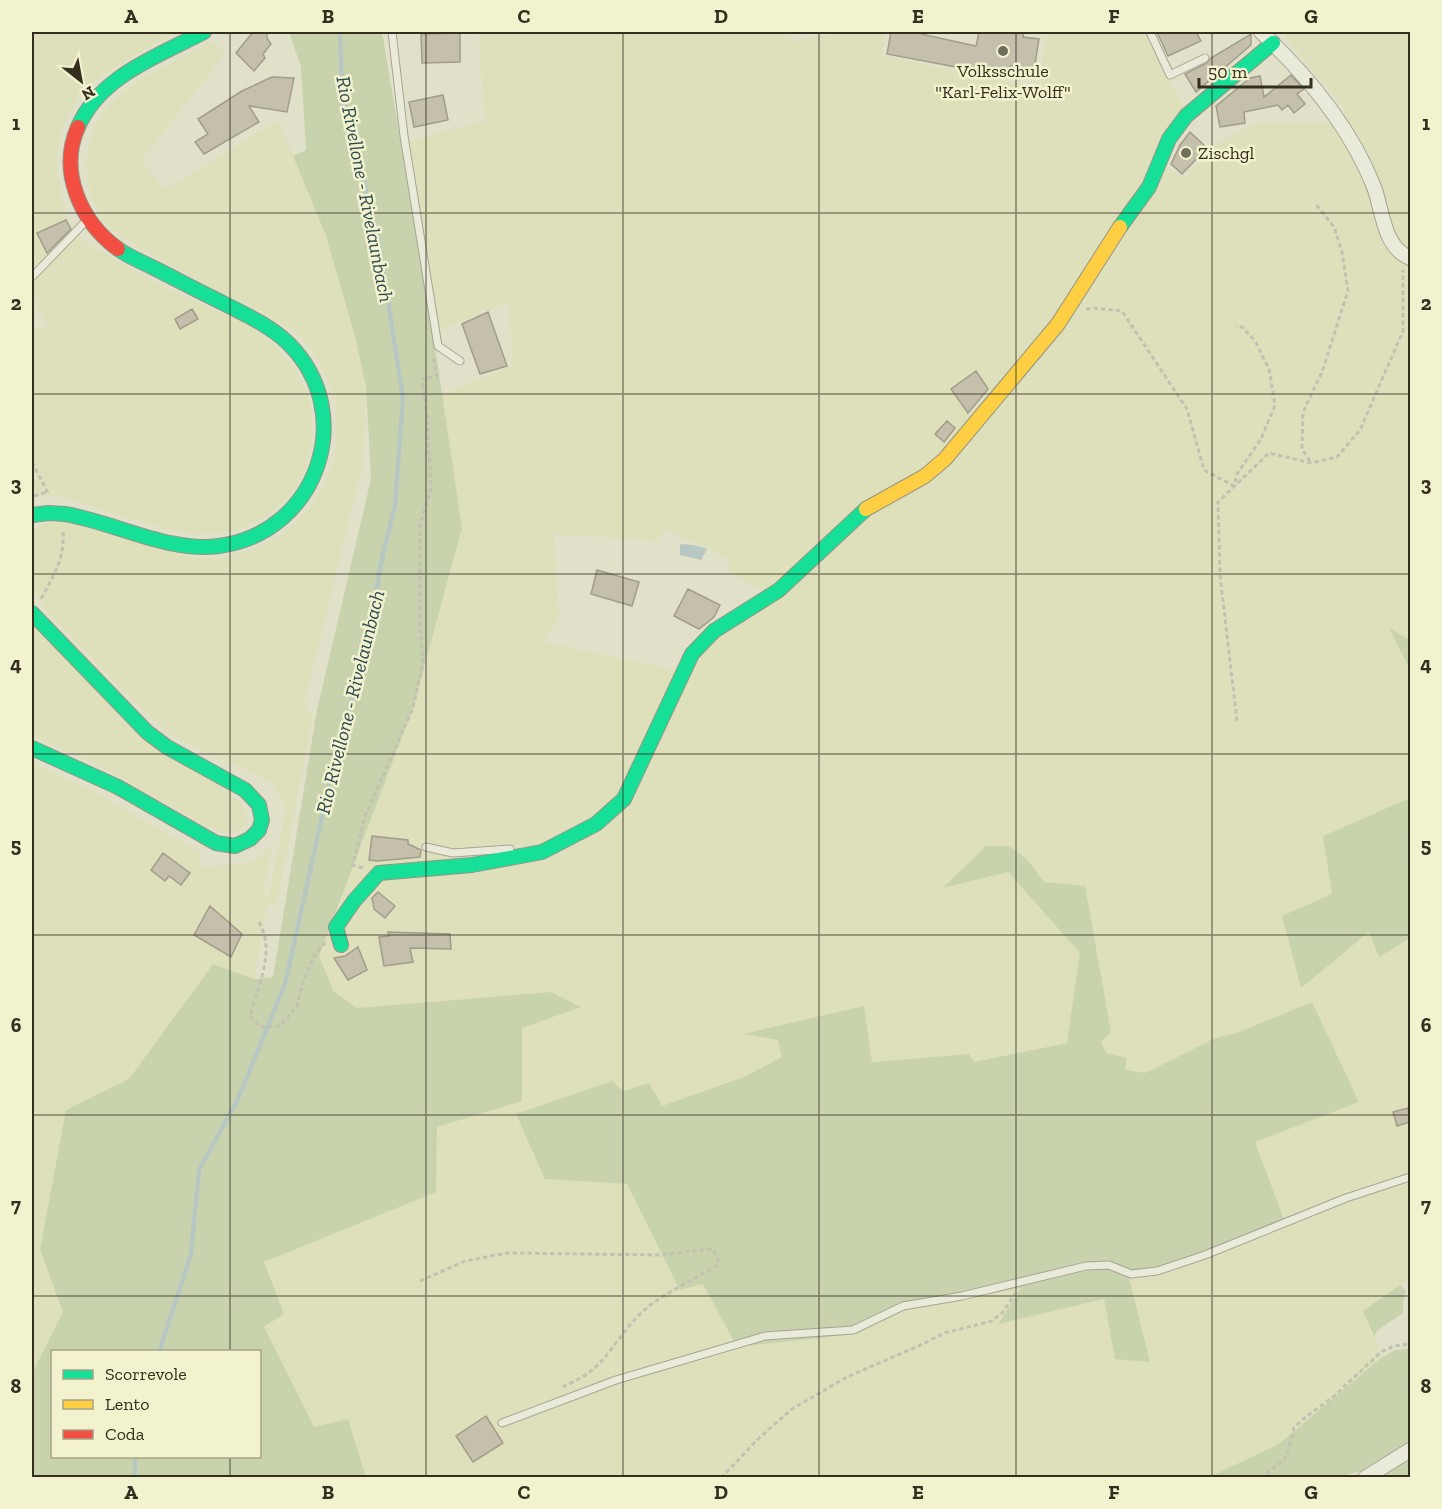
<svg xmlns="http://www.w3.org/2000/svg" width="1442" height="1509" viewBox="0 0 1442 1509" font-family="'Zilla Slab',serif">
  <rect width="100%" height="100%" fill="#e1e1ca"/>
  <path fill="#dde0bb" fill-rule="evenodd" d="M32,32h144l-73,43 -22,20 -18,30 -7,36 8,49 19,31 90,51 66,28 30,20 24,26 17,33 3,39 -10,38 -18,24 -19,17 -33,15 -40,3 -59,-15 -76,-24 -26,2v-170l15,-1 -15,-35z
    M478,32h311l3,9 49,-9h45l-4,24 155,31 11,-55h97l38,75 -27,54 29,18 34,-37 41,-20 73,1 13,-12 -65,-79h129v608l-20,-10 20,39v129l-87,38 56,120 31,-18v340l-47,33 19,46 -103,87 -61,29 -23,4h-829l-18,-58 -34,9 -50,-101 20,-13 -21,-52 173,-70 1,-65 85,-26v-73l29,-36 -194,16 -23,-16 -15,-36 94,-248 49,-180 -20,-133 71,-30 -4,-63 -76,31 -33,-192h9l76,-20zM664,529l66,30 -2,13 48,26 -75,48 -13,27 -144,-31 15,-26 -5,-82 105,7zM986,846h23l18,13 17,23 41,5 16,155 4,11 19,17 20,3 71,-35 22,-5 18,109 30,79 -156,57 20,84 -34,-3 -10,-60 -107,24 24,-35 -116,22 -49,24 -120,13 -34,-63 -23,6 -54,-106 -81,-5 66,-98 11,10 27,-8 13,23 82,-29 38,-20 -4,-17 -33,-5 119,-29 8,56 97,-8 5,8 93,-19 13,-90 -72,-81 -64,16z
    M211,41l14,13 -83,106 23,30 113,-70 47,113 30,103 11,50 -3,77 -59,241 9,13 -37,190 -9,-2 -13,74 -41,-15 -84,115 -63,31 -26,139 23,63 -31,61v-610l62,29 109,62 -7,13 44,-3 19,-6 14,-11 -10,41 4,15 19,-95 -13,-25 -98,-45 -57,-53 -67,-69 -19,-27v-60l18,-7h32l109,35 30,1 35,-10 33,-18 21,-24 17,-26 10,-34v-42l-19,-45 -18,-24 -40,-24 -50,-24 -88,-50 -19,-16 -13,-27 -4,-30 5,-28 13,-26 31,-28z
    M32,624l211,181 5,10 -4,11 -7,5 -11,1 -19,-5 -107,-61 -68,-30z"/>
  <path fill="#c8d3ad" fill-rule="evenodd" d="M289,32h93l51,301 29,195 -49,180 -94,248 15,36 23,16 194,-16 30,15 -59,21v73l-85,26 -1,65 -172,70 20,52 -20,13 50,100 34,-8 18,58h-334v-104l31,-61 -23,-63 26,-139 63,-31 84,-115 41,15 19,-2 44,-267 54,-231 -5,-93 -11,-50 -30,-103 -32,-77 13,-6 -5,-83zM52,1352h208v104h-208z
    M1389,628l21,12v29z
    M1410,798v140l-31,19 -10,-25 -68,56 -19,-72 50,-22 -9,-58z
    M986,846h23l18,13 17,23 41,4 26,146 -10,10 5,11 21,5 -2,12 20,3 70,-35 22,-5 75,-31 47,100 -104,40 30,80 -156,56 21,84 -35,-3 -11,-60 -106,25 23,-36 -115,22 -49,24 -120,13 -34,-63 -23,6 -53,-106 -82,-5 -29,-65 96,-33 11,10 26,-8 13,23 82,-29 38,-20 -4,-17 -35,-6 121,-28 8,56 97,-8 5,8 93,-19 13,-90 -72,-81 -65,16z
    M1400,1285l6,6 -3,11v11l-25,17 -4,6 -11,-25z
    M1410,1348v94l-49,29 -21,6 -145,1 23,-5 61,-29 103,-87 14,-7z
    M1410,1456v21h-35z"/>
  <path fill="#b6c8c1" d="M680,544l14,1 13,4 -6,11 -21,-5z"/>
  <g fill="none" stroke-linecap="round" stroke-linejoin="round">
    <path stroke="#b6c8c1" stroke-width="4.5" d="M159,1352l32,-98 8,-84 39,-71 47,-115 47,-212 33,-123 18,-95 12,-48 8,-108 -24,-155 -37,-152 -2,-59
      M135,1478v-22"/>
  </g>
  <path fill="#c4c0ab" stroke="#a19d8a" stroke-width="1.5" d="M253,32h14v6l4,6 -8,10 2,4 -11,13 -18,-18z
    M891,32h30v2l55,12 3,-14h45l-1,5 16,2 -5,31 -24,-4 -1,11 -122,-23z
    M1157,32h39l5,9 -33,15z
    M460,33v29l-38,1 -1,-29z
    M1251,34v11l-55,47 -11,-18 22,-11 4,-5z
    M1291,75l13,14 -7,5 8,10 -11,9 -6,-8 -6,5 -4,-5 -34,7 1,11 -25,4 -4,-21 34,-28 10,-2 4,21z
    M272,77l22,1 -7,34 -38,-6 10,16 -55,32 -9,-12 13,-8 -10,-15 44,-28z
    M443,95l5,25 -34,7 -5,-25z
    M1190,132l17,16 -25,26 -11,-10 9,-19z
    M66,220l5,9 -24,24 -10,-20z
    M192,309l6,10 -18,10 -5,-10z
    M488,312l19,54 -27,8 -18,-50z
    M976,371l12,18 -20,24 -17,-24z
    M947,421l8,7 -11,14 -9,-8z
    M597,570l42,12 -7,24 -41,-12z
    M688,589l32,16 -6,12 -15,12 -25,-13z
    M372,836l36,4v4l13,6 -1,7 -42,4 -9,-1z
    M163,853l27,20 -9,12 -12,-9 -4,5 -14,-11z
    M378,892l17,14 -10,12 -11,-9 -2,-11z
    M210,906l32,28 -11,23 -37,-22z
    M388,932l62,2 1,15 -41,-1 3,14 -29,4 -5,-29 10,-1z
    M358,947l9,23 -19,10 -14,-22 11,-2z
    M1408,1108l2,14 -13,4 -4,-14z
    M486,1416l17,27 -30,19 -17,-26z"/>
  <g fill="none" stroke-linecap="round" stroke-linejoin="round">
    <g stroke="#a6a494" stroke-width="9">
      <path id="lane" d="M392,32l12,104 34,210 22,15
        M1150,32l20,43 35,-17
        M32,277l54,-56
        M426,847l27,6 57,-4
        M502,1423l114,-43 149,-44 88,-6 50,-24 59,-10 124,-30 23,-1 22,9 26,-3 48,-16 141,-57 64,-21"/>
    </g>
    <g stroke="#a6a494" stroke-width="16">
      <path id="street" d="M1261,32c47,44 89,94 113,155 9,24 9,60 36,71
        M1365,1478l45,-28"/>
    </g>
    <g stroke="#969484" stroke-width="16">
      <path id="fast" d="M78,127c22,-51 80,-71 126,-95
        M1120,227l29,-40 20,-48 17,-23 87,-73
        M32,515l17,-2 16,1c49,8 104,39 154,32 99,-13 140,-133 69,-203 -19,-18 -42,-28 -65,-40 -25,-12 -49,-25 -73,-37 -11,-5 -22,-10 -32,-17
        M32,613l115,119 20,15 78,43 14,15 3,15 -3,10 -9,9 -15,7 -19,-3 -98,-56 -86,-39
        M341,945l-5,-18 18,-26 25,-28 93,-8 70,-13 54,-28 28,-25 68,-145 22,-23 65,-41 87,-81"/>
    </g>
    <g stroke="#969484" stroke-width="16">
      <path id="slow" d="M866,509l59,-33 20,-17 113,-135 62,-97"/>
    </g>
    <g stroke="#969484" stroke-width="16">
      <path id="jam" d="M78,127c-20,45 3,95 40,122"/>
    </g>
    <path stroke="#c2c1b2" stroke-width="3" stroke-dasharray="4.5 3" stroke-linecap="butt" d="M1086,309l8,-1 28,3 65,98 17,61 30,16 3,-12 24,-35 14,-34 -6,-36 -14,-28 -13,-14 -6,-1
      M1310,461l-8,-12 1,-37 19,-40 26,-81 -6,-39 -8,-25 -19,-24
      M32,462l17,33
      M34,496l13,-4
      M41,599c13,-25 24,-40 22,-69
      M1237,721l-17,-146 -2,-73 51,-49 42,10 26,-6 23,-27 43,-99v-61
      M363,868l-10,-3 12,-49 48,-108 10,-45 -3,-39v-99l11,-36 -4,-74 -5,-36 15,-3 -4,-21
      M259,922c17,30 -1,62 -9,94l10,11 20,-1 17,-20 6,-24 12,-28 10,-11
      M420,1281l45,-20 42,-8 152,2 53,-6 6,9 -1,7c-27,18 -58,29 -81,53 -17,18 -29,42 -49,56 -7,5 -17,9 -25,13
      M721,1478l37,-39 34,-30 55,-32 76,-33 21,-11 48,-12 11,-9 12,-18
      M1260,1478l23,-17 4,-7 7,-26 9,-9 30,-22 48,-45 13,-6 16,-2"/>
    <use href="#lane" stroke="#eaeadb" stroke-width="7"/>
    <use href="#street" stroke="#eaeadb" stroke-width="14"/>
    <use href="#fast" stroke="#16e098" stroke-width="14"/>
    <use href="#slow" stroke="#ffcf43" stroke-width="14"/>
    <use href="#jam" stroke="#f24e42" stroke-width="14"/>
  </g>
  <path fill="none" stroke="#332e1d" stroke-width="1.5" stroke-opacity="0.55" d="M230,32v1320M426,32v1446M623,32v1446M819,32v1446M1016,32v1446M1212,32v1446M32,213h1378M32,394h1378M32,574h1378M32,754h1378M32,935h1378M32,1115h1378M32,1296h1378M230,1456v22"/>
  <g fill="#706d5a" stroke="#f3f2cf" stroke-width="2">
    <circle cx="1003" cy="51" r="6"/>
    <circle cx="1186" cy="153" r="6"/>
  </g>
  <g text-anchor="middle" stroke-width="5" stroke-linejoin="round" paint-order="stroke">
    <g font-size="18" fill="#332e1d" stroke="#f3f2cf">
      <text x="1003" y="77">Volksschule<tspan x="1003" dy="21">"Karl-Felix-Wolff"</tspan></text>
      <text x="1198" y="159" text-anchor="start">Zischgl</text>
    </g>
    <g font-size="20" font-style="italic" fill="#2d4a52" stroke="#f3f2cf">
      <text transform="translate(365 189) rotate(79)" y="7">Rio Rivellone - Rivelaunbach</text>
      <text transform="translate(350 702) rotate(-76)" y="7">Rio Rivellone - Rivelaunbach</text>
    </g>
  </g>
  <rect width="1442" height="1509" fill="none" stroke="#f3f2cf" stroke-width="66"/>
  <rect x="51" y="1350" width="210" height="108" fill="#f3f2cf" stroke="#a6a488" stroke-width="1.5"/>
  <rect x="63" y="1370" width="30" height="9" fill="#16e098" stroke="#a6a488" stroke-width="1.5"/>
  <text x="105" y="1380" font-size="18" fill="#332e1d">Scorrevole</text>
  <rect x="63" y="1400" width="30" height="9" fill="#ffcf43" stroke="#a6a488" stroke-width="1.5"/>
  <text x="105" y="1410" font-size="18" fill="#332e1d">Lento</text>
  <rect x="63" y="1430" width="30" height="9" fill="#f24e42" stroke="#a6a488" stroke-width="1.5"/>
  <text x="105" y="1440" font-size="18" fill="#332e1d">Coda</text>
  <g transform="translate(81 81) rotate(149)" stroke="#f3f2cf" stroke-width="4.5" paint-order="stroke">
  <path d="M0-4.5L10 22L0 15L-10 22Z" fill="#332e1d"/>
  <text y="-9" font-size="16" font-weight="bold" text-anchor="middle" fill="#332e1d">N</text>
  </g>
  <path d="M1199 78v9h112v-9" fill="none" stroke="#332e1d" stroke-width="3"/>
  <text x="1208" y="78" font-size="18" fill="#332e1d" stroke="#f3f2cf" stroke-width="4.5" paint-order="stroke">50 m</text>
  <rect x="33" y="33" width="1376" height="1443" fill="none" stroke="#332e1d" stroke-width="2"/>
  <g font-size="20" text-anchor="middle" font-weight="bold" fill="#332e1d">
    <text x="131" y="23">A</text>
    <text x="328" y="23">B</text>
    <text x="524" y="23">C</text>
    <text x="721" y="23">D</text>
    <text x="918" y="23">E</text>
    <text x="1114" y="23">F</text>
    <text x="1311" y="23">G</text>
    <text x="16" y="130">1</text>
    <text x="1426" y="130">1</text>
    <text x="16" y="310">2</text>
    <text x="1426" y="310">2</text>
    <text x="16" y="491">3</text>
    <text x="1426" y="491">3</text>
    <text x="16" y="671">4</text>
    <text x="1426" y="671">4</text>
    <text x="16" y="852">5</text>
    <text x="1426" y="852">5</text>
    <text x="16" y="1032">6</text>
    <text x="1426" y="1032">6</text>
    <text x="16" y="1212">7</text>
    <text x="1426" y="1212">7</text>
    <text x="16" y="1393">8</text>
    <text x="1426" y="1393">8</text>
    <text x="131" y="1499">A</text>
    <text x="328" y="1499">B</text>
    <text x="524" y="1499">C</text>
    <text x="721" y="1499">D</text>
    <text x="918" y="1499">E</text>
    <text x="1114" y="1499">F</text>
    <text x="1311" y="1499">G</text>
  </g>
</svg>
